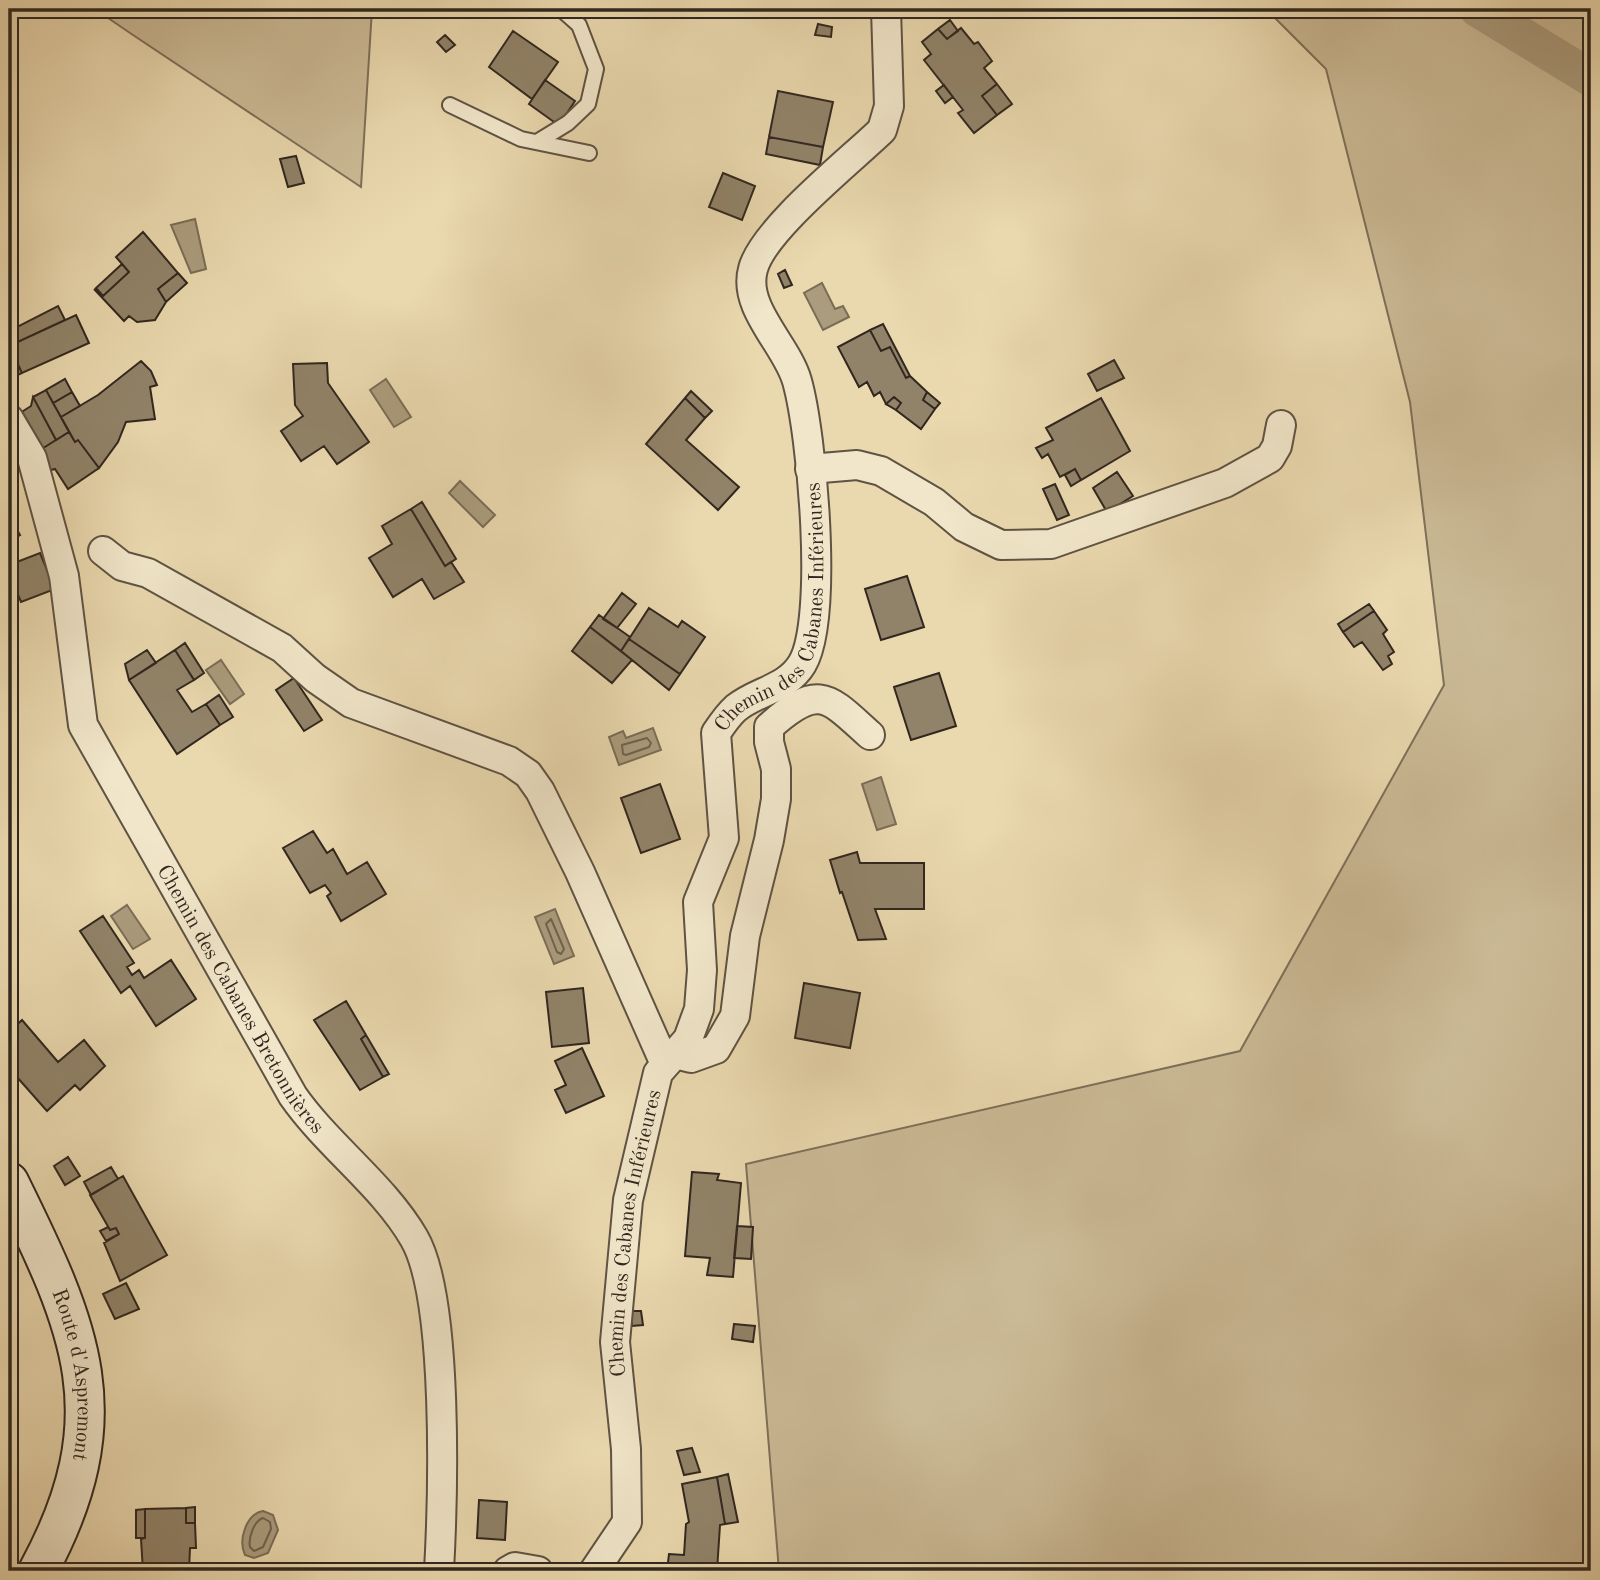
<svg xmlns="http://www.w3.org/2000/svg" width="1600" height="1580" viewBox="0 0 1600 1580" font-family="'Old Standard TT',serif">
  <rect width="100%" height="100%" fill="#ead8ae"/>
  <filter id="stains"><feTurbulence type="fractalNoise" baseFrequency=".00286" numOctaves="4"/><feColorMatrix values="0 0 0 0 .2 0 0 0 0 .09 0 0 0 0 .02 0 0 0 .5 -.17"/></filter>
  <radialGradient id="worn" r=".72"><stop offset=".6" stop-color="#630" stop-opacity="0"/><stop offset="1" stop-color="#630" stop-opacity=".3"/></radialGradient>
  <path fill="#cbba96" stroke="#7e705a" stroke-width="2" d="M95,9h277l-11,178 -231,-154z
    M1266,9h325v1562h-812l-33,-407 494,-113 204,-366 -34,-283 -84,-333z"/>
  <path fill="#ab9c7d" stroke="#7a6d57" stroke-width="2" d="M195,219l11,50 -15,4 -20,-48z
    M822,283l13,26 8,-3 6,11 -26,13 -19,-37z
    M386,379l25,38 -17,10 -24,-37z
    M460,481l35,34 -12,12 -34,-34z
    M221,660l23,34 -14,10 -24,-34z
    M653,728l8,22 -42,15 -10,-28 14,-6 3,7z
    M881,777l15,47 -19,6 -15,-46z
    M127,905l23,34 -17,10 -22,-33z
    M555,909l19,47 -20,8 -19,-47z
    M263,1511l10,4 5,15 -10,23 -14,5 -9,-3c-7,-15 1,-41 18,-44z"/>
  <g fill="none" stroke-linecap="round" stroke-linejoin="round">
    <path stroke="#6e624e" stroke-width="2" d="M647,738l4,5 -2,4 -23,8 -3,-1 -1,-9z
      M551,919l13,30 -3,5 -4,-2 -11,-28z
      M263,1518l7,4 1,7 -8,18 -9,4 -4,-4c-2,-9 4,-26 13,-29z"/>
    <path stroke="#ab9c7d" stroke-width="37" d="M1478,9l113,69"/>
  </g>
  <path fill="#918369" stroke="#31271f" stroke-width="2" d="M950,20l8,11 -11,8 -9,-10z
    M818,24l14,3 -1,10 -16,-2z
    M961,28l13,16 4,-2 14,19 -8,7 13,16 -15,12 15,19 -23,18 -16,-20 5,-3 -39,-50 7,-6 -9,-12 16,-13 9,10z
    M513,31l45,31 -26,37 -43,-32z
    M445,35l10,10 -9,7 -9,-10z
    M545,80l30,21 -12,18 -9,3 -25,-18z
    M997,84l15,20 -15,11 -15,-19z
    M944,85l9,12 -8,6 -9,-12z
    M778,91l55,11 -10,45 -54,-10z
    M769,137l54,10 -3,18 -54,-11z
    M296,156l8,27 -16,4 -8,-28z
    M723,173l32,13 -13,34 -33,-13z
    M143,232l35,41 -20,16 8,13 -11,18 -18,2 -8,-6 -5,5 -30,-32 9,7 26,-24 -13,-15z
    M122,264l7,8 -26,24 -7,-8z
    M785,270l7,15 -8,3 -6,-14z
    M178,273l9,10 -21,19 -8,-13z
    M58,306l7,14 -56,26v-15z
    M76,315l13,28 -67,30 -13,-27z
    M883,324l27,52 -4,2 -16,-31 -9,4 -11,-21z
    M870,330l11,21 9,-4 16,31 4,-2 17,16 -4,8 12,9 -14,20 -25,-19 5,-7 -7,-6 -8,7 -6,-12 -6,4 -7,-14 -8,5 -21,-40z
    M9,345l13,28 -13,6z
    M1114,360l10,18 -27,13 -9,-17z
    M141,361l10,10 6,14 -7,2 5,32 -29,3 -8,20 -19,26 -21,-28 -3,2 -14,-25 37,-22z
    M327,363l1,20 41,59 -32,22 -13,-18 -23,15 -20,-30 22,-15 -8,-11 -2,-41z
    M65,379l7,13 -19,11 -7,-13z
    M46,390l23,42 -13,8 -23,-43z
    M691,391l21,20 -7,7 -20,-20z
    M72,392l8,14 -19,11 -8,-14z
    M927,392l13,11 -5,6 -12,-9z
    M33,397l23,43 -16,10 -20,-37 11,-7z
    M894,397l7,6 -5,7 -10,-6z
    M685,398l20,20 -19,22 53,47 -21,23 -72,-66z
    M1101,398l29,53 -49,29 -6,-11 -15,8 -12,-23 -6,4 -6,-10 17,-8 -7,-12z
    M69,432l6,10 3,-2 21,28 -31,21 -13,-20 -4,1 -11,-20z
    M1075,469l6,11 -10,6 -6,-11z
    M1117,472l16,24 -26,16 -14,-24z
    M1055,484l14,31 -12,5 -14,-31z
    M422,502l34,57 -11,7 -34,-57z
    M411,509l34,57 6,-4 13,20 -30,17 -12,-20 -29,18 -24,-39 23,-14 -10,-18z
    M12,520l8,15 -11,6v-19z
    M40,553l15,36 -34,13 -12,-29v-8z
    M907,576l17,51 -43,13 -16,-51z
    M622,593l14,11 -19,24 -14,-9z
    M1369,604l5,7 -31,21 -5,-8z
    M649,608l29,19 4,-6 23,16 -25,37 -51,-35z
    M1374,611l13,19 -4,4 11,18 -6,4 4,8 -9,6 -21,-28 -8,5 -11,-15z
    M599,615l31,22 -9,14 -31,-24z
    M590,627l42,33 -20,23 -40,-32z
    M629,639l51,35 -11,16 -48,-39z
    M185,643l19,30 -10,7 -19,-30z
    M147,650l9,13 -27,17 -4,-16z
    M175,650l19,30 -17,10 15,22 14,-8 14,21 -43,29 -48,-74z
    M939,673l17,53 -45,14 -17,-53z
    M294,678l28,42 -18,11 -28,-41z
    M219,695l14,22 -13,8 -14,-21z
    M660,784l20,55 -39,14 -20,-55z
    M313,831l14,22 6,-4 14,25 20,-12 19,32 -45,27 -14,-25 4,-3 -6,-8 -15,8 -27,-45z
    M857,852l3,11h64v46h-49l11,30 -28,1 -16,-48 -2,1 -10,-33z
    M103,916l31,47 -7,4 5,8 7,-5 5,8 27,-18 25,39 -40,27 -26,-40 -9,7 -41,-62z
    M804,983l56,10 -10,55 -55,-10z
    M583,988l6,55 -37,4 -6,-55z
    M346,1001l20,34 -5,4 22,38 -23,13 -46,-70z
    M22,1020l36,42 26,-22 21,26 -25,24 -5,-5 -28,26 -38,-43v-36z
    M366,1035l23,39 -6,3 -22,-38z
    M582,1048l22,48 -38,17 -11,-23 11,-5 -11,-24z
    M68,1157l12,19 -15,9 -11,-19z
    M111,1167l7,12 -27,16 -7,-13z
    M692,1172l27,2 -2,6 24,3 -8,94 -26,-2 3,-17 -25,-2z
    M123,1176l44,79 -47,26 -16,-38 15,-9 -3,-6 -6,2 -20,-35z
    M737,1226l16,1 -2,32 -17,-1z
    M108,1227l2,3 6,-2 3,6 -13,7 -6,-10z
    M126,1283l13,26 -24,10 -12,-25z
    M630,1311h11l2,14 -11,1z
    M734,1324l21,2 -2,16 -21,-3z
    M692,1448l8,24 -16,3 -7,-24z
    M728,1474l10,48 -13,2 -8,-47z
    M717,1477l8,47 -5,1 -3,46h-50l2,-17 15,1 2,-31 3,-2 -7,-38z
    M479,1500l28,2 -2,38 -28,-2z
    M195,1507v16h-9v-15z
    M186,1508v15h9l1,25h-6l-1,23h-46l-2,-32 4,-1v-29z
    M145,1509v29h-9v-28z"/>
  <g fill="none" stroke-linecap="round" stroke-linejoin="round">
    <g stroke="#5f5343" stroke-width="18">
      <path id="lane" d="M450,105l71,34 68,14
        M537,142l31,-19 20,-19 8,-35 -17,-44 -18,-16"/>
    </g>
    <g stroke="#5f5343" stroke-width="32">
      <g id="street">
        <path id="s1" d="M9,419l23,39 32,118 19,149 210,371c35,50 91,90 121,142 35,60 29,260 25,333"/>
        <path d="M810,469l47,-4 24,6 53,31 30,25 37,18 50,-1 174,-61 45,-25 7,-12 4,-21"/>
        <path d="M103,551l19,15 26,7 134,75 33,30 36,25 158,58 19,13 12,17 40,81 85,192"/>
        <path d="M675,1054l16,4 25,-9 19,-33 10,-80 24,-96 7,-41v-30l-7,-27v-15c50,-45 59,-30 101,8"/>
        <path d="M508,1571l7,-4 23,4"/>
        <path id="s2" d="M594,1571l33,-49 -1,-73 -11,-107 13,-142 30,-127 30,-34 11,-30 3,-39 -4,-68 26,-64 -8,-105c6,-9 12,-18 20,-25 21,-17 51,-19 66,-44 27,-45 10,-230 -5,-283 -10,-36 -55,-73 -44,-112 10,-39 97,-108 129,-139l7,-24 -3,-97"/>
      </g>
    </g>
    <g stroke="#31271f" stroke-width="42">
      <g id="secondary">
        <path id="s3" d="M9,1182c72,146 113,234 29,389"/>
      </g>
    </g>
    <use href="#lane" stroke="#f1e6ca" stroke-width="14"/>
    <use href="#street" stroke="#f1e6ca" stroke-width="28"/>
    <use href="#secondary" stroke="#f1e6ca" stroke-width="38"/>
  </g>
  <g text-anchor="middle" stroke-width="5" stroke-linejoin="round" paint-order="stroke">
    <g font-size="21" fill="#31271f" stroke="#f1e6ca">
      <text dy="7" stroke="none"><textPath href="#s2" startOffset="1022">Chemin des Cabanes Inférieures</textPath></text>
      <text dy="7" stroke="none"><textPath href="#s1" startOffset="634">Chemin des Cabanes Bretonnières</textPath></text>
      <text dy="7" stroke="none"><textPath href="#s2" startOffset="350">Chemin des Cabanes Inférieures</textPath></text>
      <text dy="7" stroke="none"><textPath href="#s3" startOffset="206">Route d'Aspremont</textPath></text>
    </g>
  </g>
  <rect width="1600" height="1580" fill="none" stroke="#ead8ae" stroke-width="35"/>
  <rect x="10" y="10" width="1579" height="1559" fill="none" stroke="#31271f" stroke-width="3.5"/>
  <rect x="18" y="18" width="1565" height="1545" fill="none" stroke="#31271f" stroke-width="2"/>
  <rect width="100%" height="100%" filter="url(#stains)"/>
  <rect width="100%" height="100%" fill="url(#worn)"/>
</svg>
